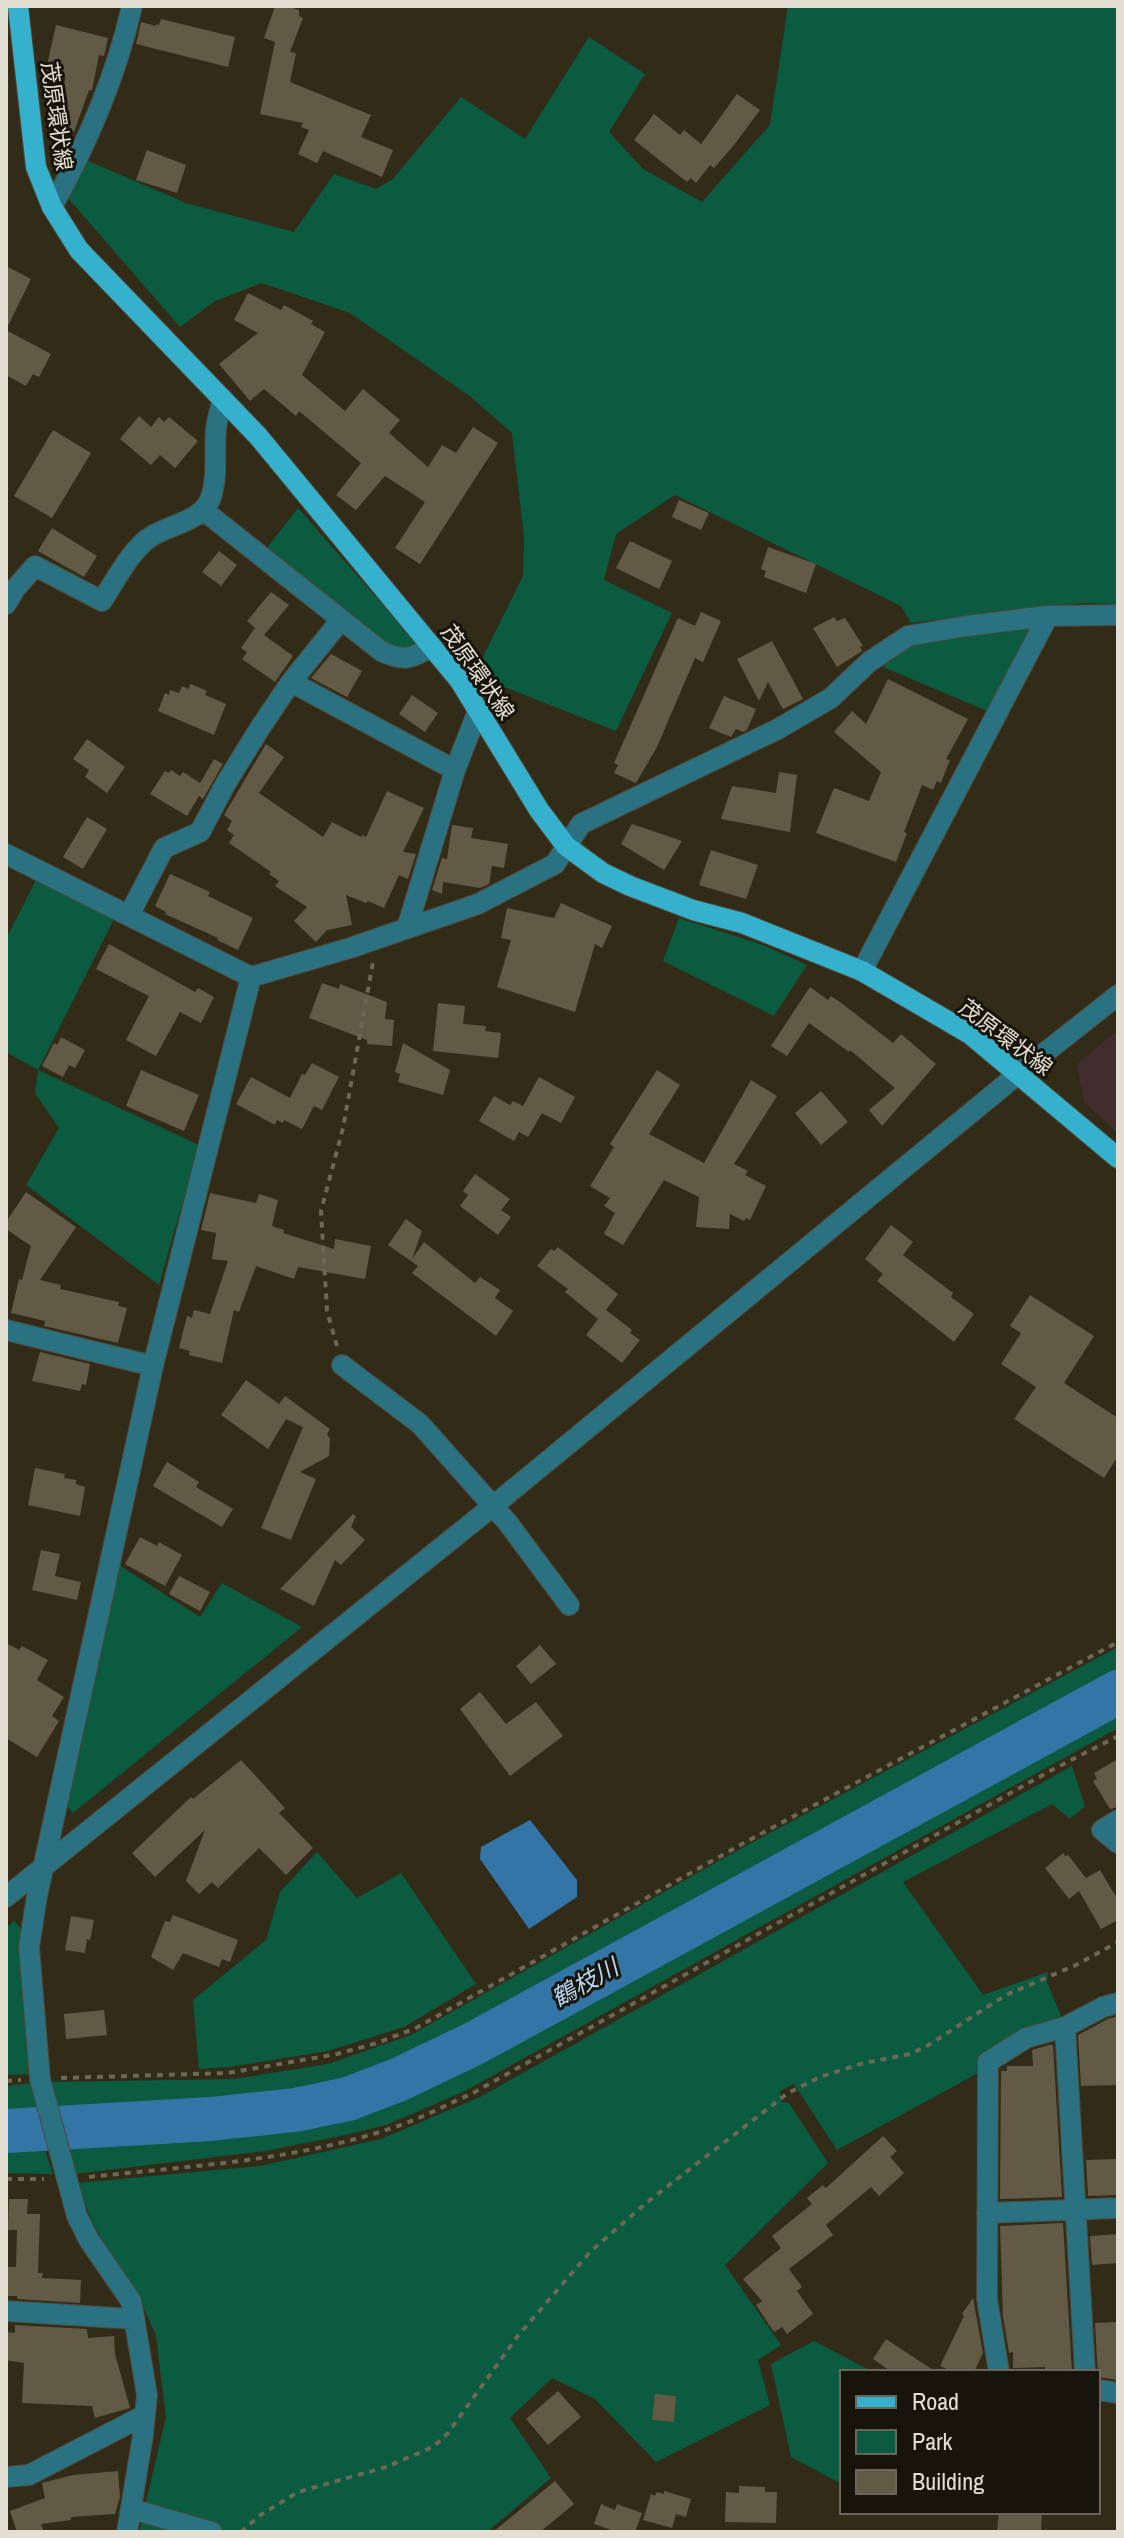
<svg xmlns="http://www.w3.org/2000/svg" width="1124" height="2538" viewBox="0 0 1124 2538" font-family="'Archivo Narrow','Noto Sans JP',sans-serif">
  <rect width="100%" height="100%" fill="#322b18"/>
  <path fill="#412d2d" d="M1118,1030v103l-34,-31 -7,-38z"/>
  <path fill="#0a5b40" d="M788,6h330v598l-35,-1 -172,20 -10,-17 -226,-111 -59,39 -12,46 68,33 -56,118 -142,-56 49,-99 1,-39 -12,-104 -41,-36 -121,-84 -88,-30 -47,18 -35,26 -112,-129 18,-38 100,43 108,29 40,-58 42,15 17,-10 68,-82 64,42 64,-102 56,37 -36,58 34,37 59,33 68,-77z
    M298,508l121,138 -29,4 -127,-97z
    M1036,620l-44,93 -109,-46 18,-20z
    M36,880l78,39 -76,151 161,75 -40,140 -133,-100 33,-57 -24,-35 3,-23 -32,-18v-113z
    M679,918l84,27 44,20 -33,51 -111,-55z
    M119,1565l81,52 22,-34 80,44 -229,186 -6,-7 3,-25z
    M1118,1647v36l-207,108 -495,275 -87,28 -78,13 -190,13 -9,-38 182,-3 94,-15 83,-29 331,-187z
    M1118,1699v29l-653,363 -79,34 -41,10 -80,16 -190,23 -9,-38c98,-7 198,-10 294,-34 26,-6 51,-18 75,-28l561,-311z
    M1072,1766l13,40 -15,13 -18,-15 -149,78 80,113 65,-23 -1,10 16,39 -83,51 -143,78 -43,-66 -14,7 2,11 7,1 39,60 -103,102 56,80 -23,15 12,45 -114,57 -61,-63 -43,-21 -42,40 41,60 -64,54h-348l27,-115 -10,-81 -20,-46 -25,-33 -21,-40 -12,-34 182,-17 121,-27 99,-42z
    M317,1852l40,46 44,-25 75,111 -72,43 -76,24 -99,16 -30,2 -6,-69 73,-60 14,-48z
    M14,1921l9,10 -3,29 10,114 -24,1v-147z
    M31,2083l9,38 -34,2v-37z
    M41,2138l12,36 -47,-1v-33z
    M814,2341l59,31h-31v112l-51,-27 -20,-93z"/>
  <path fill="#3475a8" d="M530,1820l47,60v17l-48,32 -49,-70 1,-12z"/>
  <g fill="none" stroke-linecap="round" stroke-linejoin="round">
    <path stroke="#3475a8" stroke-width="44" d="M6,2131l205,-12 84,-9 53,-11 52,-20 73,-35 645,-352"/>
  </g>
  <path fill="#635a46" d="M275,6h11l13,4v6l4,2 -13,34 6,1 -6,29 81,33 -10,22 32,13 -11,27 -59,-26 -6,12 -19,-9 11,-24 -8,-3 2,-4 -43,-9 15,-72 -11,-4z
    M161,19l74,18 -7,30 -92,-23 5,-22 15,4v-2l3,1z
    M56,25l52,13 -4,18 -5,-1 -7,35h-3l-15,42 -24,-9 16,-45 -21,-4z
    M737,94l23,16 -26,35 -20,23 -4,-3 -14,18 -5,-5 -4,4 -53,-42 20,-26 26,21 4,-5 17,14z
    M147,150l39,15 -9,28 -41,-13z
    M6,266l25,13 -25,51 45,24 -12,23 -6,-3 -7,12 -20,-11z
    M248,293l33,17 3,-5 29,16 -2,3 14,8 -23,43 43,36 18,-22 37,31 -11,13 39,34 14,-22 14,8 17,-26 25,16 -78,121 -25,-16 30,-46 -40,-26 -29,34 -20,-15 25,-32 -62,-52 -3,5 -32,-27 -14,12 -31,-37 39,-31 -24,-13z
    M139,416l12,11 8,-10 5,5 5,-5 29,24 -23,27 -15,-13 -9,10 -31,-26z
    M53,430l38,23 -39,65 -38,-22z
    M679,500l30,13 -8,17 -29,-13z
    M52,528l45,28 -13,21 -46,-26z
    M630,541l42,20 -13,28 -43,-21z
    M768,547l48,17 -10,29 -42,-16 2,-6 -5,-2z
    M219,551l18,14 -16,21 -19,-14z
    M271,592l18,13 -25,30 29,21 -18,26 -33,-23 5,-7 -6,-4 14,-20 7,6 -15,-13z
    M701,612l20,9 -18,41 -8,-4 -38,89 -21,36 -22,-10 4,-8 -4,-2 64,-145 17,8z
    M834,617l3,4 8,-3 18,28 -3,1 2,4 -25,16 -24,-39z
    M772,641l31,58 -20,10 -15,-27 -9,19 -22,-42z
    M331,654l31,17 -15,26 -36,-19z
    M888,679l80,40 -22,40 4,1 -9,23 -4,-2 -4,9 -11,-5 -18,47 3,1 -11,29 -80,-29 18,-45 35,13 12,-29 -47,-40 18,-21 14,13z
    M191,684l16,7 -2,4 21,9 -12,31 -56,-24 7,-18 4,2 1,-5 9,3 3,-7 6,3z
    M412,695l26,18 -13,19 -26,-18z
    M724,696l32,13 -9,21 -4,2 -7,-3 -5,8 -22,-9z
    M87,739l38,28 -18,26 -22,-16 4,-7 -16,-11z
    M266,744l18,13 -25,36 64,44 9,-15 29,15 1,-2 4,2 21,-46 37,17 -21,44 13,2 -8,25 -9,-4 -15,33 -16,-7 -2,2 -20,-8 6,30 -25,5 -11,12 -22,-21 13,-14 -32,-21 4,-5 -10,-7 2,-2 -42,-29 5,-8 -7,-5 5,-9 -8,-6z
    M214,759l9,5 -20,35 -4,-3 -12,20 -37,-22 15,-23 4,2 2,-3 9,6 3,-4 17,11z
    M779,772l18,3 -7,57 -69,-13 11,-33 44,7z
    M87,817l20,12 -24,40 -20,-12z
    M632,824l50,17 -18,29 -43,-26z
    M452,825l21,3 -2,10 37,6 -4,24 -12,-2 -3,18 -9,4 -37,-6 -1,12 -10,-4 10,-32 5,1z
    M711,850l47,15 -12,34 -47,-14z
    M170,874l40,18 -2,4 45,22 -15,32 -21,-10 1,-2 -53,-24 1,-2 -11,-6z
    M561,903l51,23 -10,22 -7,-4 -20,68 -78,-25 14,-47 -10,-2 6,-30 47,10z
    M109,944l86,48 3,-4 16,9 -13,26 -21,-11 -24,44 -30,-16 23,-44 -53,-27z
    M322,983l17,6 1,-5 47,18 -2,17 9,1 -2,26 -25,-2v-4l-58,-22z
    M810,987l18,13 3,-4 9,6 53,41 8,-9 35,30 -54,62 -13,-16 26,-22 -45,-38 -1,2 -40,-29 -22,33 -16,-10z
    M438,1003l27,3 -2,18 23,2 -1,5 16,2 -3,25 -65,-7z
    M61,1037l24,13 -10,18 -6,-3 -6,12 -21,-11 12,-23 3,2z
    M403,1043l47,27 -7,25 -45,-13 2,-8 -5,-2z
    M312,1063l27,14 -17,33 -8,-4 -12,23 -18,-9 -1,3 -6,-3 -2,5 -39,-21 15,-27 39,21 12,-24 3,1z
    M141,1070l58,25 -15,36 -58,-25z
    M657,1070l23,15 -31,49 55,29 47,-83 26,16 -43,68 14,7 -3,4 21,11 -16,34 -4,-2 -2,3 -14,-7 -1,15 -33,-2 3,-30 -35,-17 -41,65 -19,-11 11,-21 -11,-7 6,-8 -20,-12 24,-39 -4,-3z
    M539,1077l36,20 -14,26 -19,-10 -14,24 -9,-5 -5,9 -35,-20 15,-25 16,9 3,-4 10,5z
    M821,1091l27,31 -27,23 -26,-32z
    M475,1174l35,25 -9,11 10,7 -13,18 -38,-29 8,-11 -5,-4z
    M26,1192l50,35 -36,53 21,5 -1,4 59,13 -1,4 9,2 -9,35 -74,-17 1,-5 -34,-8 8,-34 3,1 9,-34 -25,-17v-7z
    M210,1193l46,10 3,-9 19,6 -6,26 12,4 -1,3 51,16 1,-10 36,7 -6,33 -67,-12 -4,12 -38,-13 -17,46 -5,-2 -12,53 -33,-8 1,-4 -11,-3 8,-32 5,2 2,-8 16,4 18,-53 -16,-2 4,-26 -15,-3z
    M406,1219l16,12 -10,28 12,-17 51,41 5,-6 20,13 -5,8 18,13 -17,25 -84,-63 6,-7 -30,-21z
    M891,1225l22,17 -10,13 50,38 -2,4 23,17 -20,28 -77,-61 6,-7 -18,-15z
    M558,1247l60,47 -12,16 26,20 -2,3 10,7 -18,23 -36,-28 12,-16 -33,-27 3,-3 -31,-23 14,-17 3,2z
    M1030,1295l64,41 -30,47 54,35v38l-14,22 -90,-59 22,-32 -35,-23 20,-31 -11,-7z
    M40,1352l50,12 -4,21 -4,-1 -2,7 -48,-10z
    M246,1380l33,24 6,-8 45,33 -3,5 3,5 -1,17 -29,16 16,7 -25,61 -30,-12 42,-101 -17,-8 -18,30 -47,-34z
    M167,1462l32,20 -3,5 37,22 -11,18 -69,-41z
    M35,1468l30,6 -1,4 12,2v4l9,3 -5,29 -52,-11z
    M353,1514l3,2 -5,11 14,13 -24,25 -6,-5 -21,46 -34,-17z
    M140,1537l17,9 2,-4 23,13 -17,31 -40,-22z
    M41,1550l19,4 -5,22 26,6 -4,18 -45,-10z
    M179,1576l31,16 -10,19 -31,-17z
    M6,1643l13,7 3,-4 26,14 -11,20 27,17 -12,19 7,5 -22,36 -31,-19z
    M540,1645l16,19 -25,20 -15,-18z
    M480,1692l26,32 30,-22 27,34 -53,40 -50,-67z
    M1118,1759v48l-8,2 -17,-28 4,-2 -3,-6z
    M241,1760l44,48 -6,5 34,35 -27,27 -27,-27 -41,40 -6,-6 -13,12 -13,-13 19,-51 -50,47 -23,-24 59,-56 2,2z
    M1063,1853l2,3 3,-1 18,23 14,-8 18,30v20l-17,9 -22,-38 -10,8 -24,-31z
    M173,1915l65,25 -8,22 -8,-3 -3,8 -36,-14 -10,17 -22,-13 14,-36 5,1z
    M71,1916l23,4 -4,20 -3,-1 -2,14 -20,-3z
    M104,2010l3,25 -41,4 -2,-25z
    M1118,2016v69l-37,1 -3,-51 30,-16z
    M1049,2045h4l9,152 -62,2 1,-128h6v-5h26l-1,-16z
    M883,2136l14,15 -7,6 14,16 -25,23 -8,-9 -45,38 7,10 -44,34 13,18 -5,4 16,23 -26,20 -5,-7 -8,5 -18,-27 6,-4 -19,-22 38,-31 -9,-12 40,-32 -5,-6 16,-13 3,3z
    M1118,2159v36l-30,1 -2,-36z
    M9,2199h19l-1,15h13l-2,59h5l-1,5 39,2 -1,23 -63,-4v-3h-11v-29h10l1,-37h-9z
    M1063,2223l9,149h-27v-5l-32,1v-16l-4,1 -6,-37 -3,-90z
    M1118,2234v29l-26,2 -2,-29z
    M973,2298l10,55 -9,19h-21l-13,-6 24,-50 -2,-2z
    M1118,2322v58l-20,-3 -3,-54z
    M15,2325l72,4 1,9 26,-2 1,18 15,54 -35,10 -3,-12 -70,-3 2,-40 -18,-3v-28l9,1z
    M886,2339l50,33h-44l-19,-13z
    M558,2391l23,26 -33,28 -22,-26z
    M655,2394l21,2 -2,26 -22,-2z
    M118,2471l2,26 -5,17 -44,3v3l-30,4 3,8h-27l-7,-21 35,-13 -3,-15 31,-8z
    M555,2481l19,23 -34,28h-47z
    M739,2486l26,1v5h12l-1,31 -51,-1 1,-30 13,1z
    M664,2491l27,8 -5,18 -10,-3 -4,14 -29,-8 8,-26 4,2 2,-4 7,2z
    M601,2504l14,6 2,-6 25,9 -7,19h-18l-23,-8z
    M999,2512h43l-1,20h-44z"/>
  <g fill="none" stroke-linecap="round" stroke-linejoin="round">
    <g stroke="#4e4836" stroke-width="22">
      <path id="minor" d="M52,207c35,-63 64,-130 80,-201
        M203,510l178,141c22,11 31,8 51,-5
        M6,604l9,-15 20,-23 67,35c13,-20 25,-44 43,-60 19,-17 57,-17 66,-44 7,-21 3,-45 5,-68 1,-10 4,-20 7,-30
        M291,682l164,88
        M6,854l245,123 99,-29 128,-44 77,-40 26,-40 197,-95 53,-31 38,-36 39,-26 59,-10 81,-10 70,-1
        M129,915l35,-67 36,-16 26,-49 34,-55 31,-46 50,-62
        M407,928l48,-158 23,-59
        M862,971l186,-355
        M6,1330l147,36
        M342,1365l78,59 88,99 61,82
        M1118,1820l-16,10 16,13
        M6,1897l487,-391 525,-432 100,-79
        M1065,2027l20,345
        M987,2213l131,-5
        M6,2311l128,8
        M999,2372l-12,-73 1,-237 38,-24 39,-11 38,-20 15,-4
        M1098,2390l20,3
        M6,2477l23,-2 116,-60
        M132,2509l80,23
        M127,2532l16,-97 4,-40 -14,-84 -2,-10 -42,-61 -12,-24 -37,-137 -11,-132 8,-51 116,-530 98,-389"/>
    </g>
    <g stroke="#4e4836" stroke-width="22">
      <path id="major" d="M18,6l18,161 16,40 27,43 179,186 202,245 79,129 27,36 37,27 27,13 63,24 49,13 120,48 108,63 148,124"/>
    </g>
    <path stroke="#6d6756" stroke-width="4" stroke-dasharray="6 6" stroke-linecap="butt" d="M337,1346l-10,-35 -6,-100 22,-83 30,-166
      M61,2078l167,-5 109,-19 40,-11 39,-15 326,-184 376,-202
      M6,2081l15,-1
      M89,2177c100,-11 204,-16 300,-48 29,-9 57,-24 84,-36l577,-322 68,-35
      M6,2179h38
      M241,2532l18,-16 39,-24 88,-25 47,-20 15,-14 69,-96 73,-85 56,-49 142,-110 32,-16 44,-14 46,-9 17,-8 79,-51 70,-30 42,-23"/>
    <use href="#minor" stroke="#2a7181" stroke-width="20"/>
    <use href="#major" stroke="#36b1cd" stroke-width="20"/>
  </g>
  <g text-anchor="middle" stroke-width="6" stroke-linejoin="round" paint-order="stroke">
    <g font-size="22" fill="#e4dfd3" stroke="#17140b">
      <text transform="translate(57 116) rotate(82)" y="8">茂原環状線</text>
      <text transform="translate(478 672) rotate(55)" y="8">茂原環状線</text>
      <text transform="translate(1006 1037) rotate(37)" y="8">茂原環状線</text>
    </g>
    <g font-size="24" font-style="italic" fill="#b5d6f3" stroke="#17140b">
      <text transform="translate(585 1983) rotate(-29)" y="8">鶴枝川</text>
    </g>
  </g>
  <rect width="1124" height="2538" fill="none" stroke="#e4dfd3" stroke-width="16"/>
  <rect x="840" y="2370" width="260" height="144" fill="#17140b" stroke="#69655b" stroke-width="2"/>
  <rect x="856" y="2396" width="40" height="12" fill="#36b1cd" stroke="#69655b" stroke-width="2"/>
  <text x="912" y="2410" font-size="24" fill="#e4dfd3">Road</text>
  <rect x="856" y="2430" width="40" height="24" fill="#0a5b40" stroke="#69655b" stroke-width="2"/>
  <text x="912" y="2450" font-size="24" fill="#e4dfd3">Park</text>
  <rect x="856" y="2470" width="40" height="24" fill="#635a46" stroke="#69655b" stroke-width="2"/>
  <text x="912" y="2490" font-size="24" fill="#e4dfd3">Building</text>
</svg>
